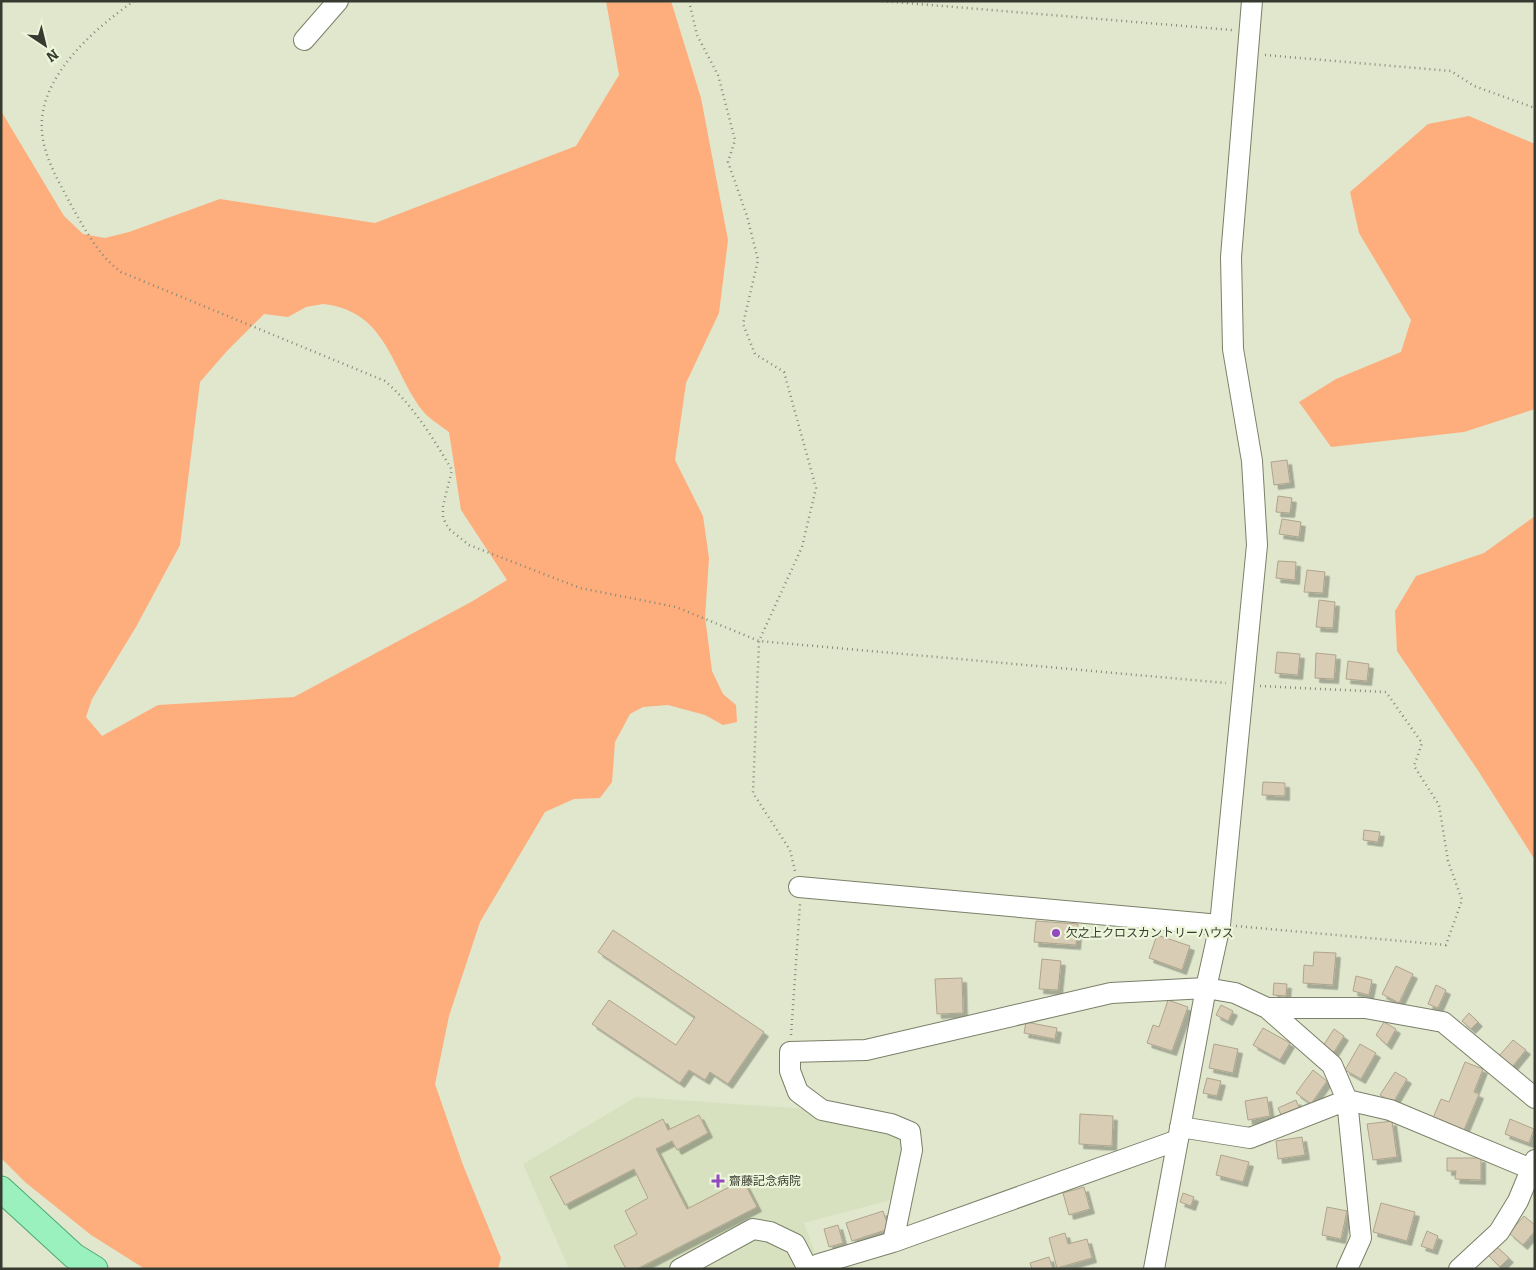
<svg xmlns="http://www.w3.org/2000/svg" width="1536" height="1270" viewBox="0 0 1536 1270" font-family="Bitter,'Noto Sans JP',serif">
  <defs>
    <filter id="shadow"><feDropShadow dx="4.5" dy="4.5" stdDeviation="0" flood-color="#0004"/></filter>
  </defs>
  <rect width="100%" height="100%" fill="#e0e7cd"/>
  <path fill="#d7e1bf" d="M636,1097l186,13 88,22 -8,65 -98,26 15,41 -10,5h-240l-46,-105z"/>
  <path fill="#fead7c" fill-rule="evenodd" d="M606,1h65l30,97 27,142 -9,73 -33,70 -11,77 28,56 6,42 -4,59 7,54 11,23 13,11 1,17 -14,3 -18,-10 -37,-10 -25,2 -13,7 -15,28 -3,40 -12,16 -26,1 -29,13 -65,110 -31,94 -14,68 28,81 38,93 -3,11h-353l-54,-34 -66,-53 -24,-24v-1047l63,105 19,18 22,4 24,-6 91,-33 155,24 201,-77 43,-71zM323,304c64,7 67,63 99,106 7,9 18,15 27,22l12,78 46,70 -36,22 -177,95 -136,8 -56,31 -16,-19 6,-18 44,-72 44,-82 20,-163 27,-31 37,-37 24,3 18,-10z
    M1469,116l66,28v265l-71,23 -133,15 -32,-45 37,-23 65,-27 10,-32 -52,-87 -9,-41 78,-68z
    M1535,516v344l-56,-88 -82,-121 -2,-40 21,-35 68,-23z"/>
  <path fill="#d8ccb4" stroke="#afa48c" filter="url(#shadow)" d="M1287,460l3,23 -16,2 -3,-23z
    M1278,496l14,2 -2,15 -14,-1z
    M1282,519l19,3 -2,15 -20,-3z
    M1278,561l18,1 -1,18 -19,-2z
    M1307,570l18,2 -2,21 -19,-1z
    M1319,600l16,2 -2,26 -17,-1z
    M1277,652l23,2 -2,21 -23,-2z
    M1316,653l20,2 -2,24 -19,-1z
    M1348,661l21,3 -2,17 -21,-2z
    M1263,782l22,1v13l-23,-1z
    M1364,830l16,2 -2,10 -15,-2z
    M1036,921l42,3 -2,21 -42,-3z
    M613,930l151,102 -36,52 -18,-12 -5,8 -16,-10 -9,13 -88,-59 17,-24 67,45 19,-28 -97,-65z
    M1157,935l33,11 -8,24 -33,-12z
    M1314,952l22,1 -3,32 -30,-2 1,-18 9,1z
    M1042,959l19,2 -3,29 -19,-1z
    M1396,966l17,8 -14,29 -17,-9z
    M1356,976l16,4 -3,15 -16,-4z
    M962,978l1,35 -26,1 -2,-35z
    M1274,983l13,1 -1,12 -13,-1z
    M1436,985l10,5 -8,18 -10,-4z
    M1168,1000l20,7 -16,44 -25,-8 6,-18 6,2z
    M1221,1005l12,6 -5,10 -12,-6z
    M1469,1013l9,9 -7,7 -9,-8z
    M1026,1022l31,6 -2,11 -31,-6z
    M1384,1022l12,7 -9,16 -11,-10z
    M1263,1028l27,15 -10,17 -27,-15z
    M1334,1029l10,7 -10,16 -11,-6z
    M1513,1040l13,10 -14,17 -13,-11z
    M1214,1044l24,5 -5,24 -24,-5z
    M1360,1044l16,9 -15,26 -16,-9z
    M1465,1062l18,7 -9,23 5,2 -15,36 -31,-12 8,-19 8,3z
    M1313,1070l14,11 -16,23 -15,-11z
    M1395,1072l12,7 -14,24 -13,-8z
    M1207,1078l14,3 -4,15 -14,-3z
    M1267,1097l3,19 -22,4 -3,-19z
    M1296,1100l4,10 -18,7 -4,-9z
    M1080,1114l33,2 -1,30 -33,-2z
    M699,1115l9,18 -31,17 -5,-9 -16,8 31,60 56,-29 14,27 -120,62h-11l-12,-23 23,-12 -12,-23 23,-13 -14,-29 -69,36 -15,-28 113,-58 5,11z
    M1510,1119l24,10 -5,14 -24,-9z
    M1392,1121l5,36 -24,3 -6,-36z
    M1302,1137l3,18 -27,4 -2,-18z
    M1221,1155l28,7 -6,20 -27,-7z
    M1447,1158h34v22l-26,-1 1,-8h-9z
    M1084,1187l6,22 -21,6 -6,-22z
    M1183,1193l11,4 -3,9 -11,-4z
    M1381,1203l34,9 -8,29 -34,-9z
    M1327,1207l20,4 -6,28 -19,-4z
    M883,1211l6,18 -37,12 -6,-18z
    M1524,1216l11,9v6l-12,14 -14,-12z
    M838,1225l5,18 -14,4 -5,-18z
    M1427,1231l11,5 -5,14 -12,-4z
    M1065,1233l3,11 19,-5 5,19 -35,10 -8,-30z
    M1496,1246l13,12 -9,9 -12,-12z
    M1049,1257l4,12h-21l-2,-6z"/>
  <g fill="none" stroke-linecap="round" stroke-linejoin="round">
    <g stroke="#7a8069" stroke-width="22">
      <path id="minor" d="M304,40l34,-39
        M799,887l421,38
        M1267,1008l65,57 15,35 14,138 -14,31
        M1180,1127l70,11 97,-38 43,10 141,59
        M893,1242l19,-92 -2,-18 -19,-8 -69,-14 -24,-18 -8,-21v-19l76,-2 245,-57 95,-5 29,5 32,15h98l78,14 92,76
        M680,1269l73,-40 17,3 25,12 13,25
        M809,1269l10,-5 74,-22 285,-102
        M1154,1269l52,-281 14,-63 37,-380 -5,-84 -19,-112 -2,-92 21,-256
        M1459,1269l40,-37 19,-31 17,-41"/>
    </g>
    <g stroke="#4dab70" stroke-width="27">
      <path id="major" d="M1,1189l73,67 21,13"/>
    </g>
    <path stroke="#848978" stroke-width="2.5" stroke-dasharray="1 4" stroke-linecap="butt" d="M134,1c-40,28 -97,77 -92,131 2,25 17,50 28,71 14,25 28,52 51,69l264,109c28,24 48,57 67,89l-9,36v12l6,11 20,16 111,43 96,19 83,34 467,42
      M689,1l8,34 21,40 17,65 -7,22 19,54 11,44 -15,64 12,30 29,18 32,116 -14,59 -43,94 -6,152 37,57 5,21
      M882,1l350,29
      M1265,55l186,16 23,15 61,22
      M1236,926l210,19 16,-45 -14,-39 -9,-56 -25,-39 8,-23 -36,-51 -127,-6
      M791,1035l9,-131"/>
    <use href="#minor" stroke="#fff" stroke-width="20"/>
    <use href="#major" stroke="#9bf1be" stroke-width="25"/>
  </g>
  <g fill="#914bbf" stroke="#edf5da" stroke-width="2">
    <circle cx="1056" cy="933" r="5"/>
    <path d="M715.5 1173.5h5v5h5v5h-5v5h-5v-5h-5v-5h5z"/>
  </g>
  <g text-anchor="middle" stroke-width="4.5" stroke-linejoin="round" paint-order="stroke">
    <g font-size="12" fill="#373a30" stroke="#edf5da" text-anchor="start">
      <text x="1066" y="937">欠之上クロスカントリーハウス</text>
      <text x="729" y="1185">齋藤記念病院</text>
    </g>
  </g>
  <rect width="1536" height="1270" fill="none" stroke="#373a30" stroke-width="5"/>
  <g transform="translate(45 45) rotate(145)" stroke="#edf5da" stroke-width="4" paint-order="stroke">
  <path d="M0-4L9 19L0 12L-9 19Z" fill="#373a30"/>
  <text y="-8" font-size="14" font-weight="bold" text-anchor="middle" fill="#373a30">N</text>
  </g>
</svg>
